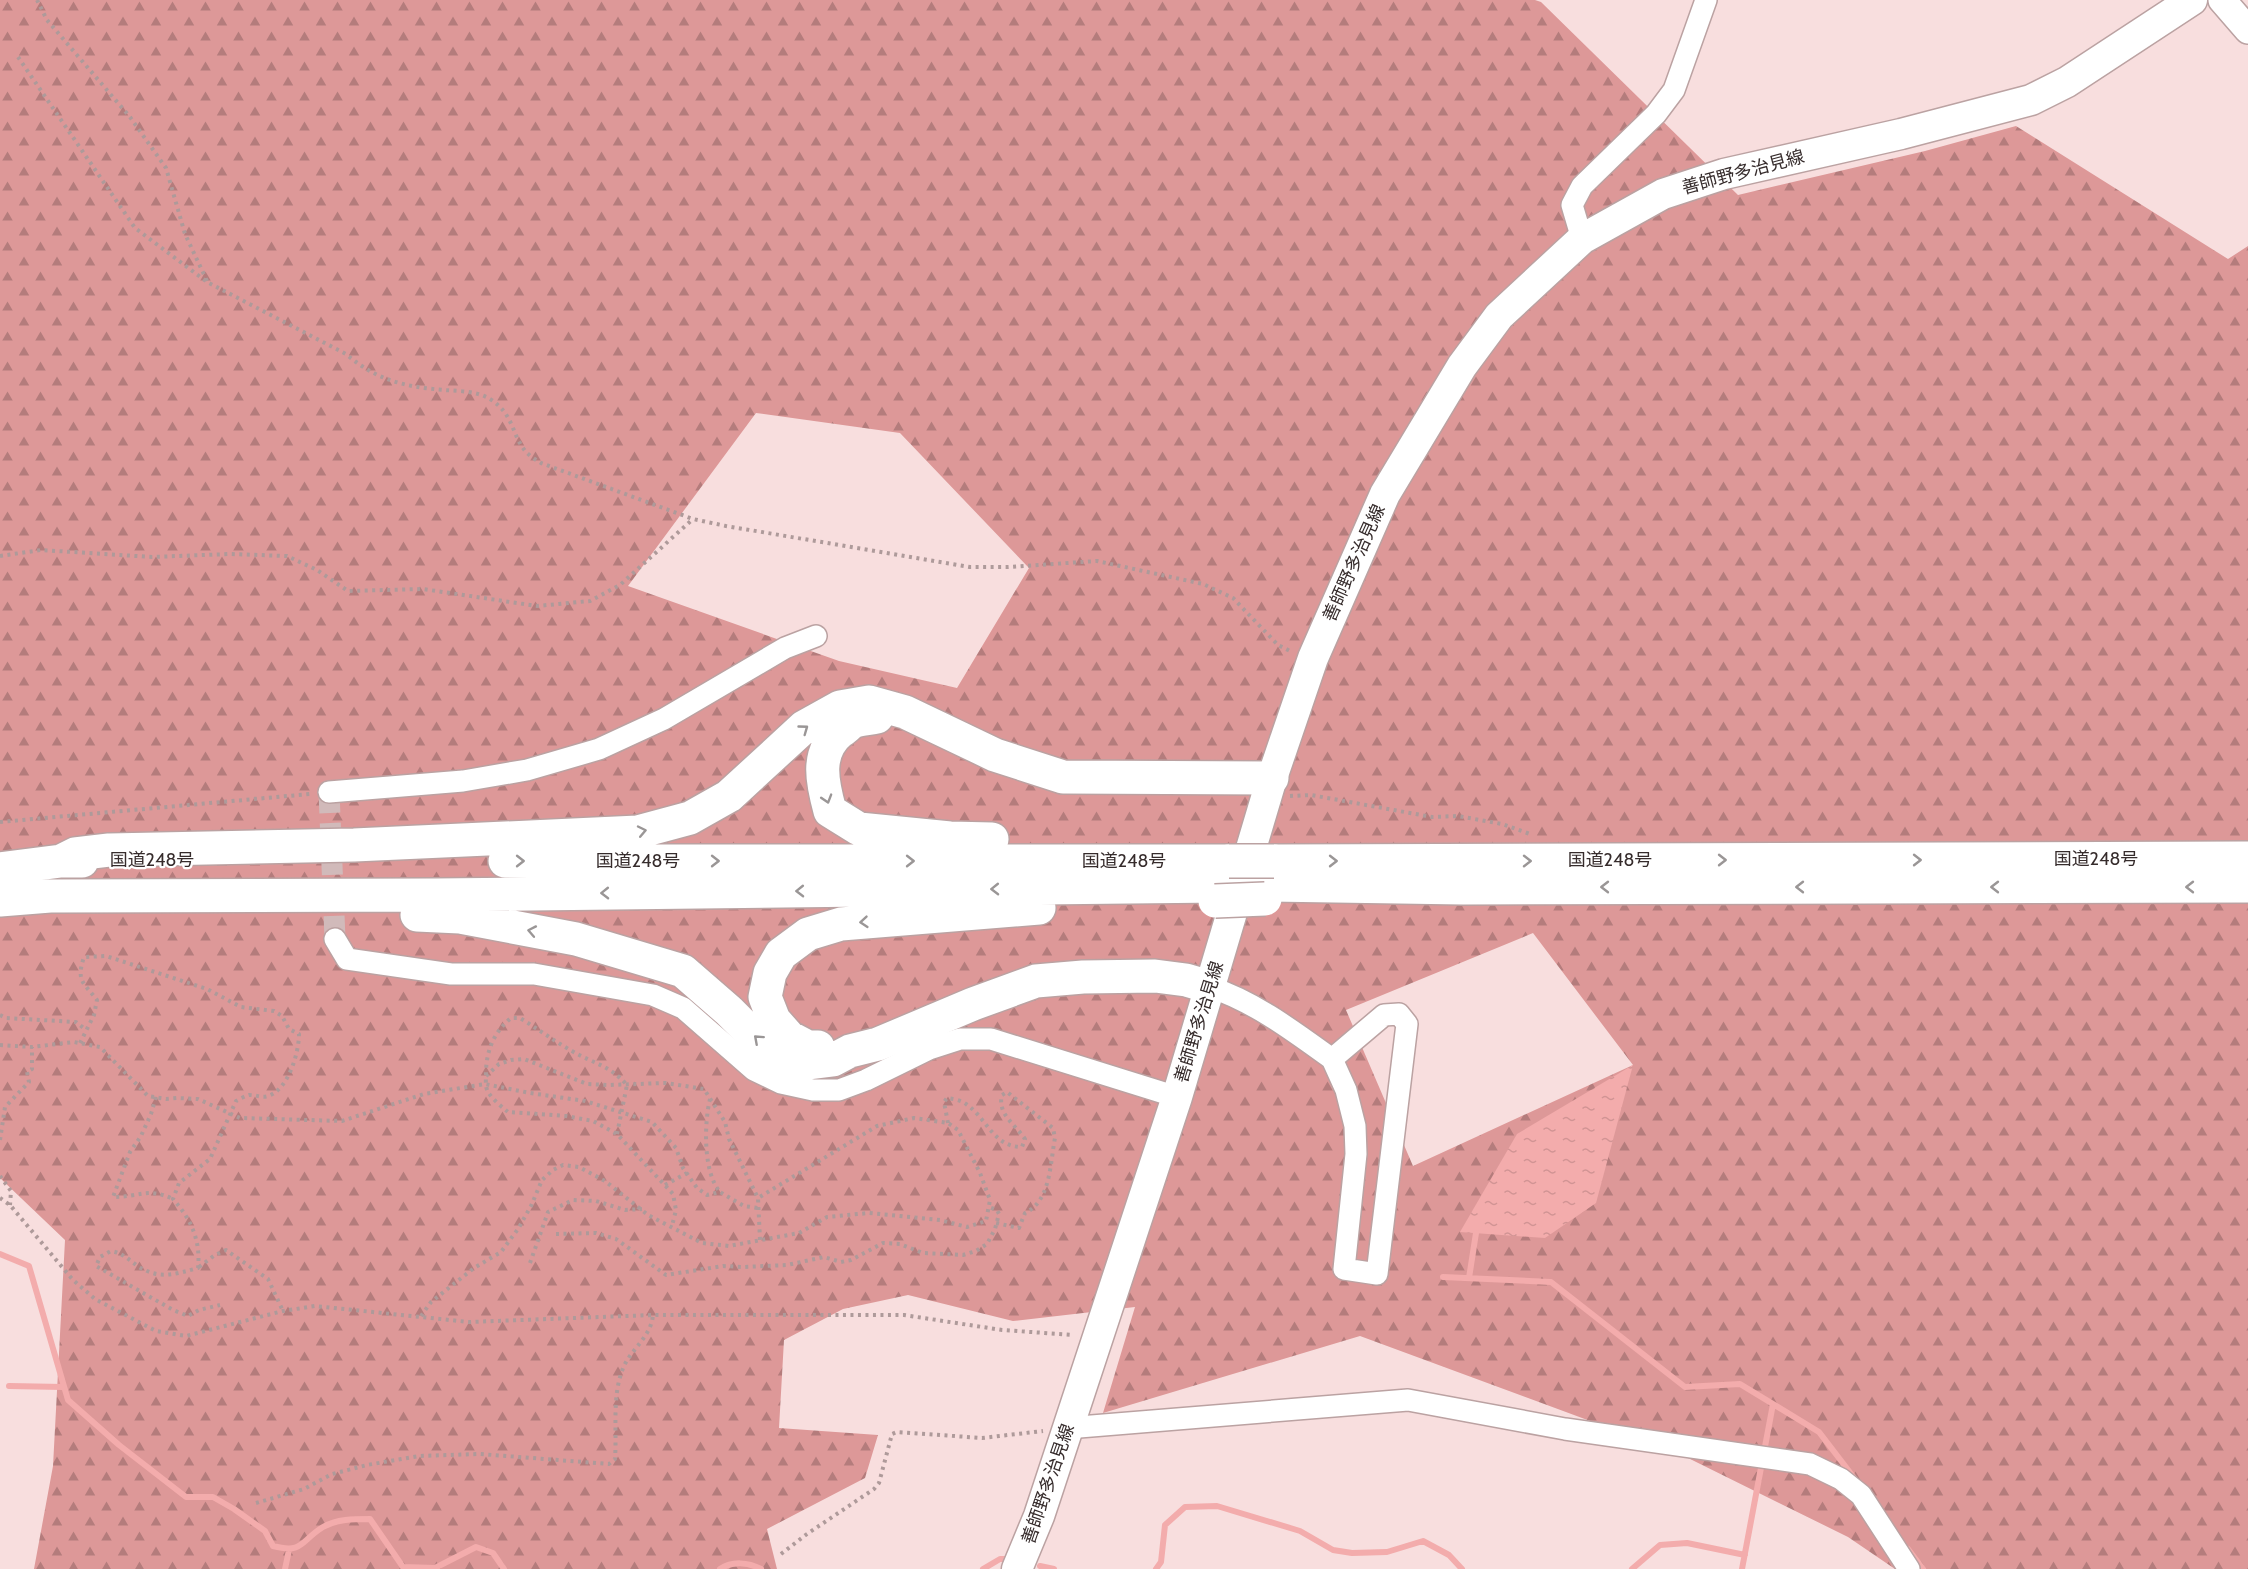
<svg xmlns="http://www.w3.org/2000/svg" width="2248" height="1569" viewBox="0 0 2248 1569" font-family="Cabin,'Noto Sans JP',sans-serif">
  <defs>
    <pattern id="forest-firs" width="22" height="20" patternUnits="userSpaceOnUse" patternTransform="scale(1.5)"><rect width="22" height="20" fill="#dd9898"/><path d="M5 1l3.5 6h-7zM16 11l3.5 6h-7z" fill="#b47c7c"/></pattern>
    <pattern id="water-ripples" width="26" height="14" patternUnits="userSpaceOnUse" patternTransform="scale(1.5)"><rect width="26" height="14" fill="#f3acac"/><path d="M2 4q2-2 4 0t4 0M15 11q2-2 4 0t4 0" fill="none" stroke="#d19494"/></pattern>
  </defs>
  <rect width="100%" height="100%" fill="#f8dede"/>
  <path fill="url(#forest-firs)" fill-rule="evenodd" d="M0,0h1535l6,2 197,193 187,-44 91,-25 212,133 20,-13v1323h-353l-47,-32 -166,-82 -322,-119 -257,77 32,-106 -122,14 -105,-26 -65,14 -59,31 -5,88 99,7 -13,43 -98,51 10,40h-743l19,-103 12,-226 -65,-62zM756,413l144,20 129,135 -72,120 -118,-27 -211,-75zM1533,933l100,132 -220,101 -67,-156z"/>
  <path fill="url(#water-ripples)" d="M1633,1065l-37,138 -51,35 -85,-6 57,-98z"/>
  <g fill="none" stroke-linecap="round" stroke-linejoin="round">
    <path stroke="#f3acac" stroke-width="6" d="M0,1254l29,12 39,134 51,45 67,52h27l21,12 31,22 8,15c31,8 27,-5 50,-19 14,-8 30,-8 47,-8l33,48 32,1 41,-21 17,6 11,16
      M1443,1277l108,5 134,105 55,-3 79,48 36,47
      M1469,1278l7,-45
      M9,1386l54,1
      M1908,1549l15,20
      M1040,1566l14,3
      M285,1569l4,-19
      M720,1569c12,-8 28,-7 41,0
      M983,1569l17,-10h5
      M1156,1569l5,-7 4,-37 20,-18 32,-1 83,25 33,19 19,3 35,-1 36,-11 26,14 13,14
      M1632,1569l28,-24 27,-2 58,12
      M1742,1569l31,-165"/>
    <path stroke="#d1baba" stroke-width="21" stroke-dasharray="21 10" stroke-linecap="butt" d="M329,792l6,147"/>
    <g stroke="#bba2a2" stroke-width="24">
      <path id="minor" d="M1582,239l-10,-34 10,-19 74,-72 18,-24 32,-90
        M329,792l134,-11 64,-11 72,-21 65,-30 121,-71 31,-12
        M335,939l12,20 104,15h83l119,21 30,13 71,62 27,13 32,7h26l27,-10 63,-31 31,-10h31l186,58
        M1210,987c45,15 83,44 122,72l52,-44 15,-1 8,10 -30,250 -33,-5 12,-115 -1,-28 -9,-36 -14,-31
        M1067,1428l341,-28 157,29 245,35 31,15 20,16 48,74"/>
    </g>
    <g stroke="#bba2a2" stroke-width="30">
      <path id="tertiary" d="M2222,0l26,30"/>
    </g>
    <g stroke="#bba2a2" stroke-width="33">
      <path id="secondary" d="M1017,1569l22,-53 138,-419 95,-319 41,-120 72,-164 77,-128 37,-50 83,-77 81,-45 61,-20 177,-40 130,-34 36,-18 125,-82"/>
    </g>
    <g stroke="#bba2a2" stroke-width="36">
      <path id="trunk" d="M877,717c-8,2 -17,2 -24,5 -4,2 -8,7 -12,9 -26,21 -19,51 -11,80l29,18 91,9 42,1
        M61,861l14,-7 34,-4 245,-5 284,-13 52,-14 39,-22 75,-69 36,-20 29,-5 36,10 90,43 68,22 209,1
        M505,861h724
        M1274,861l974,-3
        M0,869l61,-8h21
        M1267,885l196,3 785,-2
        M0,900l50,-4 385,-1 786,-9
        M417,915l43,2 116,22 107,32 46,40 34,34 24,13 22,5 24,-3 17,-9 28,-7 95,-40 63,-23 47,-4 72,-1 31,4 24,7
        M818,1047h-10l-19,-10 -15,-17 -9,-23 5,-24 11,-19 27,-20 33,-10 198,-16"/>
    </g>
    <path stroke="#ae9a9a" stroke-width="4" stroke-dasharray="3 4.5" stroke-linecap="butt" d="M37,0l10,20 83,97 36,51 19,66 22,47
      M18,57l117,171 72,54 139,72c30,26 59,33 98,36 15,1 33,1 46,9 24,15 21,35 36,53 4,4 10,8 15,11l152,56 33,7 244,41h38l89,-6 106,23 30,14 45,47 14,7
      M0,556l41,-6 111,7 78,-3 57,2 30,14 31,21 75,-2 114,17 53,-5 30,-16 73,-66
      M1290,796l21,-1 121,22 26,-1 44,8 28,10
      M0,822l310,-28
      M0,1015l6,3 70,4 10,8
      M80,1043l14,-28 3,-15c-14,-18 -21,-19 -13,-43l22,-1 101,33 34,18 33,4 8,5 7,13 10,5c0,19 -11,56 -31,62 -6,2 -12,-1 -19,-1 -4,1 -9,4 -13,6l-26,58 -31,24 -6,16c18,20 28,42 25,69 -23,6 -37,12 -59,-1 -10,-7 -16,-14 -28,-16l-11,6 -4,9 77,44 15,6 11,-6 21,-5
      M0,1045l32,2 42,-5 26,5 48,49 18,3 11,-1 21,1 42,19 102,3 82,-27 61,-10 45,9 55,8 67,21 24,26 7,20 14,20 10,7 13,-3 24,14 14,2
      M486,1076l13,-12 12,-4 13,-1 63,25 22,1 57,-2 38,6 21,33 4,17 29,59 2,42
      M156,1097l-5,17 -10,22 -11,16 -17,45c26,0 35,-10 60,2
      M710,1099c-6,25 -7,73 10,93
      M948,1123l-4,-21 3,-4c6,1 14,2 19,6 21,14 27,43 56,43l3,-8c-10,-15 -28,-25 -23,-44l5,-3 46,36 2,10c-5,25 -4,63 -30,75l-6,15 -23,-5
      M617,1134l10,-49c-19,-21 -33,-21 -55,-34 -18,-10 -34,-22 -52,-33h-9c-17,14 -25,33 -25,55 0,6 -1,14 2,19 5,8 14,15 20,20l58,4 27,5 24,13 56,60 3,16 -4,16
      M0,1140l5,-33 24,-25 -2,-10 5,-3v-22
      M0,1176l11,15 -1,14
      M665,1185l22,-12
      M0,1198l10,7 63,75 22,19 61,32 30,5 97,-25 32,-5 154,16 184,-7h251l98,15 72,5
      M556,1234l40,-1 20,6 50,36 57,-9 20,1 44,-2 37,-8 17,5 10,-2 32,-17 17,1 23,9 40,2 13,-4 11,-7 8,-15 4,-15 -2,-4 -8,-3
      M530,1263l18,-51 25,-12 23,1 29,9 17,-1
      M199,1267l16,-12 11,-5 42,29 15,32
      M421,1316l10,-14 43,-34 27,-16 17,-23 13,-23 11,-26 11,-10 10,-5 16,2 26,14 43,34 54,28 27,3 70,-13 28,-16 42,-4 71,7 27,7 19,-6 4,-21 -10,-27 -22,-43 -10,-7 -34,-5 -37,8 -119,72
      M256,1503l48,-14 28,-15 35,-9 52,-9 61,-2 129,10 6,-5c2,-29 -3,-61 7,-88 7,-21 29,-33 31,-56
      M781,1554l26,-20 67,-45 5,-6 13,-49 5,-2 85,6 61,-7"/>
    <use href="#minor" stroke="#fff" stroke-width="21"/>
    <use href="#tertiary" stroke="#fff" stroke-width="27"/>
    <use href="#secondary" stroke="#fff" stroke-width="30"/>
    <use href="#trunk" stroke="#fff" stroke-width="33"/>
    <g stroke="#bba2a2" stroke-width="36" stroke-linecap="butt">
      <path id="trunk-bridge" d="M1229,861h45
        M1215,901l50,-2"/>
    </g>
    <use href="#trunk-bridge" stroke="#fff" stroke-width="33"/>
  </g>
  <defs><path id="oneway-chevron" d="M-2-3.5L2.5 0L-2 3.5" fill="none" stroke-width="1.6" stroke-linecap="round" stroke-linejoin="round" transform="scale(1.5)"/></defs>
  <g stroke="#9a9696">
    <use href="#oneway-chevron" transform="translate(804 729) rotate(-36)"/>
    <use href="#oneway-chevron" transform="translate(827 799) rotate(73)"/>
    <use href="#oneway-chevron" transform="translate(642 831) rotate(-12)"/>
    <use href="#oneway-chevron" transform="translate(1722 860)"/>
    <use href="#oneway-chevron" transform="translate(1917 860)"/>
    <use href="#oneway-chevron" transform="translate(520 861)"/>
    <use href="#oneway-chevron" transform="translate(715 861)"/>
    <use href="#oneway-chevron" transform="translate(910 861)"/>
    <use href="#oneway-chevron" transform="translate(1333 861)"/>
    <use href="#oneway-chevron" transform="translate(1527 861)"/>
    <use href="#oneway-chevron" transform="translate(1605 887) rotate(180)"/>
    <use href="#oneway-chevron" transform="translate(1800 887) rotate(180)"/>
    <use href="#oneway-chevron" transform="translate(1995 887) rotate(180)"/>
    <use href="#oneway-chevron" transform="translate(2190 887) rotate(180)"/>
    <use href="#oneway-chevron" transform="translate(995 889) rotate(179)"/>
    <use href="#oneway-chevron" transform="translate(800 891) rotate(179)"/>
    <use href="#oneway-chevron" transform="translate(605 893) rotate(179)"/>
    <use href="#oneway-chevron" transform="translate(864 922) rotate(175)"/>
    <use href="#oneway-chevron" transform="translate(532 931) rotate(-169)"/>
    <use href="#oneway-chevron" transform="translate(758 1039) rotate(-138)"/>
  </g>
  <g text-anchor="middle" stroke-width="4.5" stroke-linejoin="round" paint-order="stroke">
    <g font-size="18" fill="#362c2c" stroke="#fff">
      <text transform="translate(1743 172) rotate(-15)" y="6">善師野多治見線</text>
      <text transform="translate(1354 563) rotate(-66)" y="6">善師野多治見線</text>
      <text x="2096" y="865">国道248号</text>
      <text x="152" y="866">国道248号</text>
      <text x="1610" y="866">国道248号</text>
      <text x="638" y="867">国道248号</text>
      <text x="1124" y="867">国道248号</text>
      <text transform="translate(1199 1022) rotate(-73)" y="6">善師野多治見線</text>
      <text transform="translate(1048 1484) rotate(-71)" y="6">善師野多治見線</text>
    </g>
  </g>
</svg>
